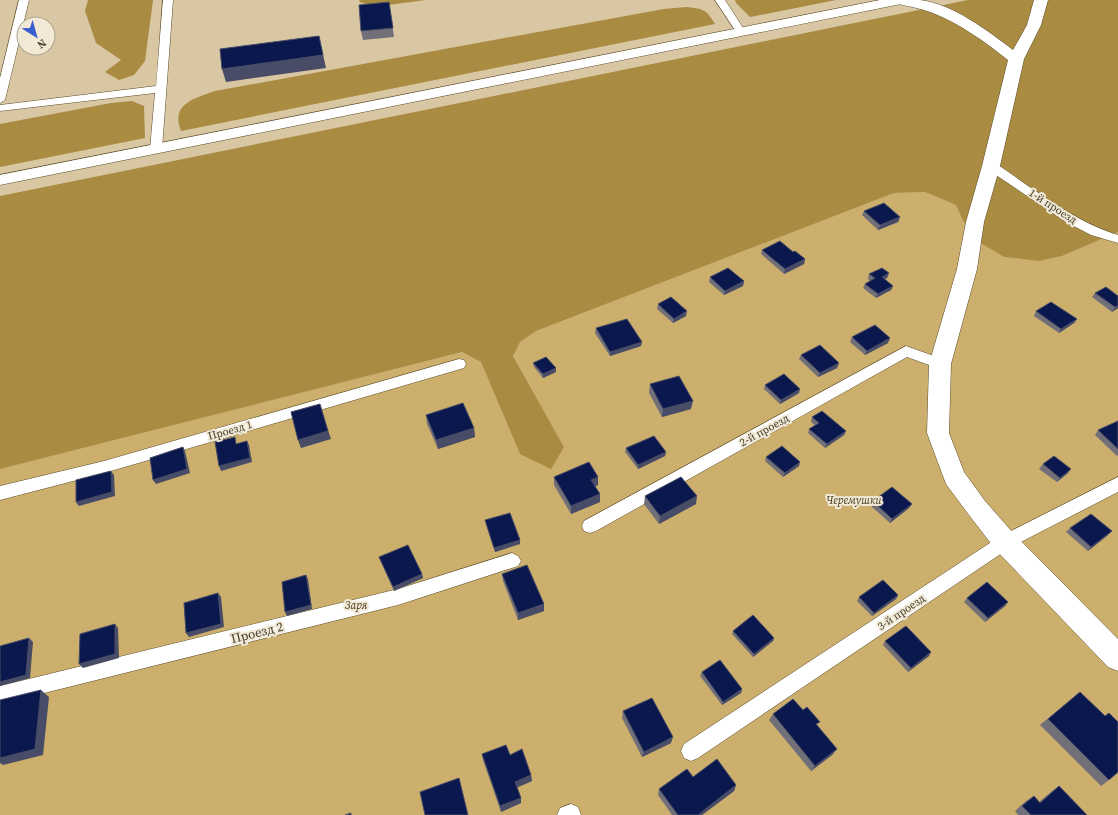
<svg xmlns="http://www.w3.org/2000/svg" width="1118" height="815" viewBox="0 0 1118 815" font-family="'Source Serif 4',serif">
  <rect width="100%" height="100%" fill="#d8c7a2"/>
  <path fill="#ccaf6c" d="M925,192l31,13 6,14 42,38 35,4 23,-5 56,-24v583h-1118v-346l462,-117 19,10 39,92 44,-7 -51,-91 7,-14 16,-11 358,-138z"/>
  <path fill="#aa8b42" d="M88,0h65l-8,61 -11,14 -15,5 -14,-8 16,-12 -25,-17 -11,-32z
    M359,0h67l-53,7 -13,-5z
    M735,0h101l-86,17 -14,-14z
    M968,0h150v232l-56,24 -23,5 -35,-4 -25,-15 -17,-23 -6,-14 -31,-13 -31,1 -358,138 -16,11 -7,14 51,91 -13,22 -31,-15 -39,-92 -19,-10 -462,117v-273z
    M686,7c18,2 20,2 29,17l-534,107c-11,-27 14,-33 34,-40l449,-82z
    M132,101l12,5 1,32 -145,29v-43l111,-21z"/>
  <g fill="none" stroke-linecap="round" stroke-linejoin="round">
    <g stroke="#5b4c2b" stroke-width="1">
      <path id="service" d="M19,0h10l-24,100 -5,3v-25z
        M163,0h10l-11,149 -2,2h-8l-2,-2 5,-56 -155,18v-6l156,-19z
        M715,0h10l20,31 -2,2h-6z
        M991,162l4,1c39,26 78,58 123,72v8l-27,-8 -25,-13 -79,-53 -2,-3 2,-3z
        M906,346l39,14 2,4 -2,4 -5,1 -33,-12 -311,174 -6,2 -6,-2 -2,-5 2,-5z
        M459,359l5,1 2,4 -2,4 -360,105 -104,27v-14l104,-25z
        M1118,477v15l-107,55 -313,211 -7,3 -7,-3 -3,-7 3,-7 315,-207z
        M512,553l6,3 3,5 -3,5 -120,39 -398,99v-18l398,-97z
        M571,804l7,3 3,8h-24l3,-7z"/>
    </g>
    <g stroke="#5b4c2b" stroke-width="1">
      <path id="minor" d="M892,0c9,0 19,0 28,0 33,4 68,31 93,50l14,-25 7,-25h14l-7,25 -17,34 -24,107 -16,56 -7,47 -26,95 -2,69 15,39 21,29 29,33 104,105v32l-10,-4 -112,-117 -27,-35 -23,-31 -19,-51 2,-69 28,-95 9,-47 16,-56 26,-106c-23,-18 -47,-36 -75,-47 -13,-5 -26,-7 -39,-10z"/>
    </g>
    <g stroke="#5b4c2b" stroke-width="1">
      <path id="secondary" d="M880,0h28l-2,3 -5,1 -901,181v-10z"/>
    </g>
    <use href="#service" fill="#fff" fill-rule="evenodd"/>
    <use href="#minor" fill="#fff" fill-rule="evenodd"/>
    <use href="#secondary" fill="#fff" fill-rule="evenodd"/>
  </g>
  <path fill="#717078" d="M389,2l5,35 -31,3 -2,-9z
    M864,211l36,6 -2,5 -20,8 -16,-15z
    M762,250l31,2 12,7 -1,5 -20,10 -23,-20z
    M889,273l-2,5 -3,1 9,7 -2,4 -15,8 -13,-10 2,-4 5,-3 -2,-2 1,-5z
    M710,277l34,4 -1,5 -19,9 -15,-13z
    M1095,293l23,3v12l-6,4 -20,-15z
    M658,304l28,12 -13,7 -16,-14z
    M1036,311l41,8 -3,4 -15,10 -25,-17z
    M596,328l45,18 -31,10 -15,-23z
    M852,337l36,6 -23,12 -15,-13z
    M801,355l36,13 -19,9 -19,-18z
    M533,363l23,9 -13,6 -9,-11z
    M650,384l41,25 -29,8 -13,-24z
    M765,385l34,8 -19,11 -16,-15z
    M426,415l48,13 1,9 -37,12 -11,-25z
    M812,417l34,14 -2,4 -19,13 -17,-15 1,-4 6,-4 -4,-3z
    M1118,421v34l-1,1 -22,-21 3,-5z
    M626,448l40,4 -1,4 -27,13 -13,-17z
    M766,457l33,9 -16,11 -18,-16z
    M1043,464l25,9 -11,9 -18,-13z
    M554,477h44v8l-3,1 5,16 -29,12 -17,-29z
    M645,496l51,8 -37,20 -15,-20z
    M873,501l39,3 -3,4 -19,15 -19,-17z
    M485,520l35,20v4l-25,8 -9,-28z
    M1070,528l38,7 -20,16 -22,-19z
    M379,557l43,17 1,4 -29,13z
    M502,574l42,37 -26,9 -15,-39z
    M898,595l-2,4 -24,17 -15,-15 2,-4z
    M967,598l38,8 -20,16 -21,-20z
    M733,631l41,7 -1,3 -20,16 -21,-23z
    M885,641l44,15 -21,16 -25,-27z
    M702,672l40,17 -1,4 -19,12 -22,-29z
    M1080,692l25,24 4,64 -8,6 -61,-61z
    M623,711l48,32 -29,14 -20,-39z
    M773,714l44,12 20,23 -5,6 -21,16 -42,-51z
    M482,754l28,1 21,20 1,6 -15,6 4,11v5l-20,9 -18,-52z
    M693,777l43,8 -2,6 -32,24h-30l-14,-20 1,-6z
    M1059,786l28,29h-69l-3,-4 11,-10 8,-5 5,6 12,-10z"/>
  <path fill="#484c66" d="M319,36l7,32 -100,14 -4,-13z
    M900,217l-2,5 -20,8 2,-5z
    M805,259l-1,5 -20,10 1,-5z
    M889,273l-2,5 -7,3 2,-4z
    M744,281l-1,5 -19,9 1,-4z
    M893,286l-2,4 -15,8 2,-4z
    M1118,306v2l-6,4 3,-5z
    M687,311l-1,5 -13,7 1,-4z
    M1077,319l-3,4 -15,10 2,-4z
    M890,338l-2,5 -23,12 2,-4z
    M642,342l-1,4 -31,10v-4z
    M839,363l-2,5 -19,9 2,-4z
    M556,368v4l-13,6v-4z
    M800,389l-1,4 -19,11 1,-4z
    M693,401l-2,8 -29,8 1,-8z
    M322,412l9,27 -30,9 -3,-8z
    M474,428l1,9 -37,12 -2,-9z
    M846,431l-2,4 -19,13 2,-4z
    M247,441l2,4 3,17 -31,9 -2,-5z
    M183,447l2,4 5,22 -34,11 -3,-4z
    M666,452l-1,4 -27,13v-4z
    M800,462l-1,4 -16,11 2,-4z
    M1071,469l-3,4 -11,9 3,-4z
    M111,471l3,4 1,21 -36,10 -3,-4z
    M598,477v8l-7,3v-8z
    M600,494v8l-29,12v-8z
    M697,496l-1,8 -37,20 1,-8z
    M912,504l-3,4 -19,15 2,-4z
    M1112,531l-4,4 -20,16 3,-4z
    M520,540v4l-25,8 -1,-4z
    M422,574l1,4 -29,13 -1,-4z
    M306,575l2,4 4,30 -25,7 -2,-4z
    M218,593l3,4 3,30 -35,10 -3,-4z
    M898,595l-2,4 -24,17 2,-3z
    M1008,602l-3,4 -20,16 3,-4z
    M544,604v7l-26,9v-7z
    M115,624l3,4 1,30 -36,10 -4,-4z
    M29,638l4,4 -3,36 -30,8v-4z
    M774,638l-1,3 -20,16 1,-3z
    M931,652l-2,4 -21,16 3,-4z
    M742,689l-1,4 -19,12 1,-3z
    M41,690l8,7 -6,58 -40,10 -3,-2v-5z
    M673,737l-2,6 -29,14 2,-5z
    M837,749l-5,6 -21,16 4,-5z
    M531,775l1,6 -16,7 -1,-6z
    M736,785l-2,6 -32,24h-4z
    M521,798v5l-20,9 -1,-6z"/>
  <path fill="#0a184d" stroke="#484c66" d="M389,2l4,26 -32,3 -2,-26z
    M319,36l4,19 -101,14 -2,-20z
    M884,203l16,14 -20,8 -16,-14z
    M780,241l13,11 2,-1 10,8 -20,10 -23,-19z
    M728,268l16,13 -19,10 -15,-14z
    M882,268l7,5 -7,4 11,9 -15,8 -13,-10 10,-6 -6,-4z
    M1106,287l12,9v10l-3,1 -20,-14z
    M671,297l16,14 -13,8 -16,-15z
    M1051,302l26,17 -16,10 -25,-18z
    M627,319l15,23 -32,10 -14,-24z
    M875,325l15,13 -23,13 -15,-14z
    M820,345l19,18 -19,10 -19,-18z
    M546,357l10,11 -13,6 -10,-11z
    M784,374l16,15 -19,11 -16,-15z
    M679,376l14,25 -30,8 -13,-25z
    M463,403l11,25 -38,12 -10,-25z
    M320,404l8,27 -30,9 -7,-28z
    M822,411l24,20 -19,13 -18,-15 10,-6 -7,-6z
    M1118,421v28l-20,-19z
    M654,436l12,16 -28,13 -12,-17z
    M235,437l1,7 11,-3 3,17 -31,8 -4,-24z
    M782,446l18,16 -15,11 -19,-16z
    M183,447l4,22 -34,11 -3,-22z
    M1054,456l17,13 -11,9 -17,-14z
    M589,462l9,15 -7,3 9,14 -29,12 -17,-29z
    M111,471l1,21 -36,10v-22z
    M681,477l16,19 -37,20 -15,-20z
    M892,487l20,17 -20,15 -19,-18z
    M510,513l10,27 -26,8 -9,-28z
    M1091,514l21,17 -21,16 -21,-19z
    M408,545l14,29 -29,13 -14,-30z
    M527,565l17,39 -26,9 -16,-39z
    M306,575l5,30 -26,7 -3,-30z
    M883,580l15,15 -24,18 -15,-16z
    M987,582l21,20 -20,16 -21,-20z
    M218,593l3,31 -35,9 -2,-30z
    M753,615l21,23 -20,16 -21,-23z
    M115,624v30l-36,10 1,-30z
    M906,626l25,26 -20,16 -26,-27z
    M29,638l-3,37 -26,7v-36z
    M720,660l22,29 -19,13 -21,-30z
    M41,690l-6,59 -35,9v-58z
    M1080,692l25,24 4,-3 9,9v50l-9,8 -61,-61z
    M652,698l21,39 -29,15 -21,-41z
    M793,699l10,11 4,-3 13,15 -4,2 21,25 -22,17 -42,-52z
    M506,745l4,10 12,-6 9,26 -16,7 6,16 -21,8 -18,-52z
    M717,759l19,26 -38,30h-20l-19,-26 28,-20 6,8z
    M459,778l9,37h-43l-5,-23z
    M1059,786l28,29h-56l-9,-9 12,-10 6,7z
    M351,813v2h-6z"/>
  <g text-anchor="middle" stroke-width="4" stroke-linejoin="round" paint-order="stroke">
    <g font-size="11" fill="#433c2d" stroke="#f1e9d6">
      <text transform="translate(1053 206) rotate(33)" y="4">1-й проезд</text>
      <text transform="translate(230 430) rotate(-16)" y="4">Проезд 1</text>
      <text transform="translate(764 430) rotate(-29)" y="4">2-й проезд</text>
      <text transform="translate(901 612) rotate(-34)" y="4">3-й проезд</text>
    </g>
    <g font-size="11" font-style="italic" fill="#473919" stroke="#f1e9d6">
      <text x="854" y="504">Черемушки</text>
      <text x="356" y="609">Заря</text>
    </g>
    <g font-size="13" fill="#433c2d" stroke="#f1e9d6">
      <text transform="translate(257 632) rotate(-14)" y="5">Проезд 2</text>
    </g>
  </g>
  <g transform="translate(36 36) rotate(143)"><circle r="19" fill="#f1e9d6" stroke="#aba492"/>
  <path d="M0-3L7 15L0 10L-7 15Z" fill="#395dce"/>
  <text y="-6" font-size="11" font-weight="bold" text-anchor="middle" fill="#433c2d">N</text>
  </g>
</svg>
